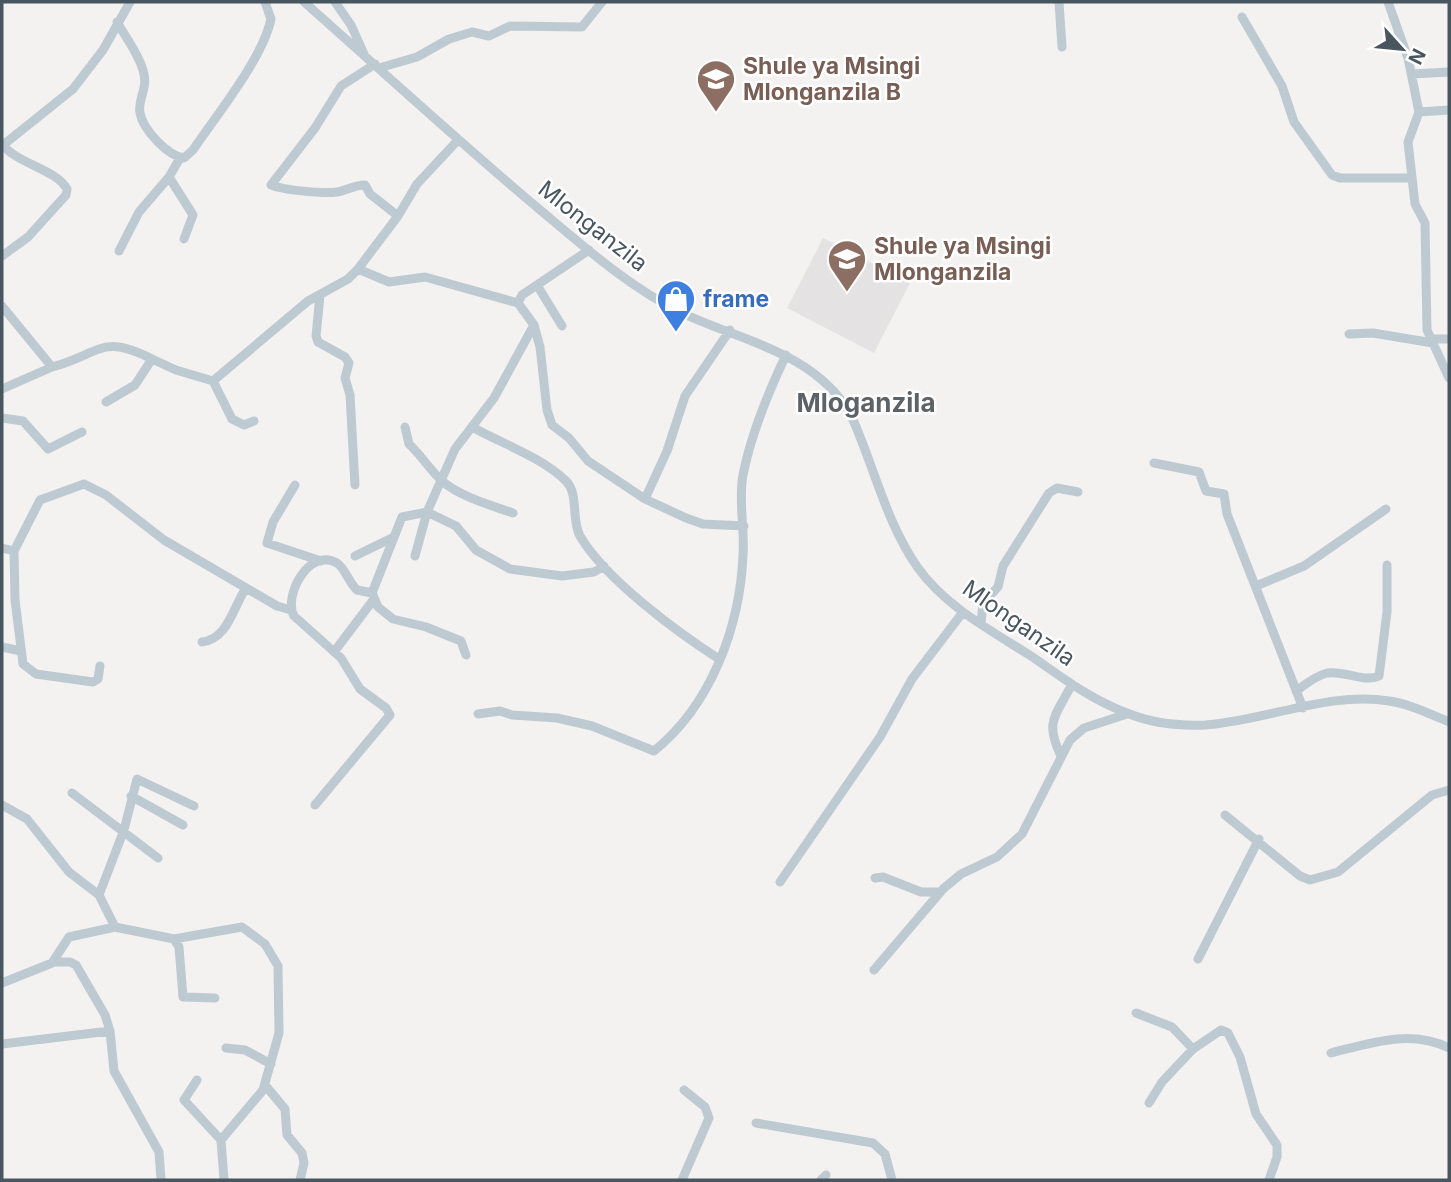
<svg xmlns="http://www.w3.org/2000/svg" width="1451" height="1182" viewBox="0 0 1451 1182" font-family="Inter,sans-serif">
  <rect width="100%" height="100%" fill="#f4f1f1"/>
  <path fill="#e5e2e3" d="M823,238l87,45 -36,70 -87,-45z"/>
  <g fill="none" stroke-linecap="round" stroke-linejoin="round">
    <path stroke="#becad1" stroke-width="9" d="M304,2c78,69 155,140 235,207 44,37 89,77 141,103 60,29 133,39 170,101 24,52 35,108 68,155 28,39 74,63 113,88 31,21 60,44 96,57 24,10 52,13 78,12 61,-4 123,-34 184,-24 21,3 41,13 60,21
      M335,2l16,23 13,29
      M1059,2l3,45
      M1388,2l20,56 11,54 -11,30 7,62 10,19 2,107 22,48
      M1242,17l40,69 12,36 38,53 8,3h70
      M117,22c9,16 21,31 26,48 6,19 -6,29 -3,43 3,17 28,43 44,45l9,-8c23,-34 70,-92 78,-131l-6,-17
      M375,64l-34,22 -26,42 -44,57c11,5 54,9 66,7 10,-2 18,-7 28,-7l5,9 28,22
      M379,68l38,-11 32,-18 23,-7 17,4 21,-10 72,1 20,-25
      M1412,74l37,-2
      M1419,112l30,-2
      M2,144c15,20 54,25 65,45l-1,6 -38,42 -26,19
      M2,146l71,-57 30,-39 27,-48
      M180,158l-11,19 24,38 -9,24
      M589,250l-67,45 -4,8 16,22 6,22 7,63 5,15 17,13 19,23 57,38 41,19 17,6 41,2
      M119,251l20,-39 30,-35
      M358,269l31,13 36,-5 93,26
      M537,285l25,41
      M320,295l-4,41 2,6 27,15 4,6 -4,15 5,17 5,90
      M2,306l50,61c49,-13 48,-34 100,-8
      M1349,334l24,-1 60,10
      M1431,339h18
      M213,381l19,38 12,6 10,-4
      M2,389l50,-22
      M106,402l29,-17 17,-26 24,11 37,11 95,-80 40,-22 10,-10 40,-53 19,-32 41,-44
      M2,418l21,3 25,28 34,-17
      M405,427l4,17c12,11 21,26 33,37 19,16 48,24 71,32
      M474,428c29,16 69,30 92,53 13,13 5,39 14,55 25,43 97,96 139,123
      M1154,463l45,9 7,19 18,3 3,20 76,194
      M295,485l-22,37 -6,21 54,18
      M645,499l22,-48 18,-55 45,-66
      M2,548l12,3 1,49 8,64 13,10 57,8 5,-3 2,-13
      M14,551l26,-51 44,-16 22,11 58,45 113,66 14,4
      M355,556l39,-19
      M415,556l12,-44 29,14 20,24 34,19 52,7 32,-4 10,-6
      M1256,586l48,-20 82,-57
      M981,624l2,-21 15,-16 5,-21 46,-73 8,-5 21,4
      M202,642c26,-3 31,-35 44,-54
      M2,647l19,4
      M334,652l40,-53
      M466,655l-5,-14 -35,-14 -33,-8 -15,-12 -6,-14 30,-76 25,-5 28,-63 39,-51 40,-73
      M1296,691c10,-7 19,-15 31,-18 17,-3 37,10 52,3l8,-64v-47
      M478,714l22,-3 12,4 45,3 35,8 62,25c57,-46 86,-124 89,-196 2,-26 -5,-55 0,-80 8,-41 25,-82 43,-120
      M1061,756c-17,-35 -5,-40 11,-72
      M72,793l86,65
      M131,796l52,29
      M2,805l25,14 42,53 30,23 16,32
      M315,805l75,-90 -4,-7 -26,-19 -19,-31 -47,-42c-11,-20 15,-69 43,-53 8,5 12,20 20,27l15,3
      M1225,815l75,61 10,4 28,-8 94,-77 17,-5
      M875,878l8,-1 38,15h18
      M780,882l100,-145 32,-58 51,-67
      M99,895l25,-65 13,-51 57,27
      M174,939l68,-12 23,17 13,22 1,67 -16,57 -42,50
      M1198,959l61,-120
      M53,962h17l6,3 29,50 5,16 4,40 45,81 2,28
      M874,970l69,-81 18,-15 36,-17 25,-23 48,-94 14,-12 43,-14
      M2,983l50,-20 17,-26 46,-10 59,12 5,8 4,50 32,1
      M1136,1013l36,14 21,22 28,-19 7,3 12,24 16,57 21,31v12l-8,23
      M2,1044l108,-13
      M226,1048l19,2 26,14
      M1331,1053c40,-10 79,-24 118,-5
      M197,1080l-13,20 37,40 3,40
      M265,1085l20,24 2,26 15,18 2,10 -4,17
      M1149,1103l13,-21 31,-33
      M756,1123l117,20 12,11 7,26
      M682,1180l27,-62 -4,-11 -21,-17
      M821,1180l5,-5"/>
  </g>
  <defs>
    <g id="school-pin" transform="scale(2.0125)"><path d="M0 17L-7.5 6A9.5 9.5 0 1 1 7.5 6Z" fill="#8d6e63" stroke="#fff"/><path d="M0-5L7-2L0 1L-7-2ZM-4 1L0 2.5L4 1V4Q0 6-4 4Z" fill="#fff"/></g>
    <g id="shop-pin" transform="scale(2.0125)"><path d="M0 17L-7.5 6A9.5 9.5 0 1 1 7.5 6Z" fill="#3f7fe0" stroke="#fff"/><path d="M-5-2.5h2.3a2.7 3.5 0 0 1 5.4 0H5L5.5 6h-11ZM-1.5-2.5h3a1.5 2.3 0 0 0-3 0Z" fill="#fff"/></g>
  </defs>
  <g fill-rule="evenodd">
    <use href="#school-pin" x="716" y="79"/>
    <use href="#school-pin" x="847" y="259"/>
    <use href="#shop-pin" x="676" y="299"/>
  </g>
  <g text-anchor="middle" stroke-width="5" stroke-linejoin="round" paint-order="stroke">
    <g font-size="23" font-weight="bold" fill="#785e54" stroke="#fff" text-anchor="start">
      <text x="743" y="74">Shule ya Msingi<tspan x="743" dy="26">Mlonganzila B</tspan></text>
      <text x="874" y="254">Shule ya Msingi<tspan x="874" dy="26">Mlonganzila</tspan></text>
    </g>
    <g font-size="23" fill="#485660" stroke="#fff">
      <text transform="translate(593 226) rotate(38)" y="8">Mlonganzila</text>
      <text transform="translate(1019 623) rotate(35)" y="8">Mlonganzila</text>
    </g>
    <g font-size="23" font-weight="bold" fill="#366cbe" stroke="#fff" text-anchor="start">
      <text x="703" y="307">frame</text>
    </g>
    <g font-size="26" font-weight="bold" fill="#5d6267" stroke="#fff">
      <text x="866" y="412">Mloganzila</text>
    </g>
  </g>
  <rect width="1451" height="1182" fill="none" stroke="#485660" stroke-width="7"/>
  <g transform="translate(1402 49) rotate(117)" stroke="#ffffff" stroke-width="5" paint-order="stroke">
  <path d="M0-5L12 26L0 18L-12 26Z" fill="#485660"/>
  <text y="-10" font-size="19" font-weight="bold" text-anchor="middle" fill="#485660">N</text>
  </g>
</svg>
